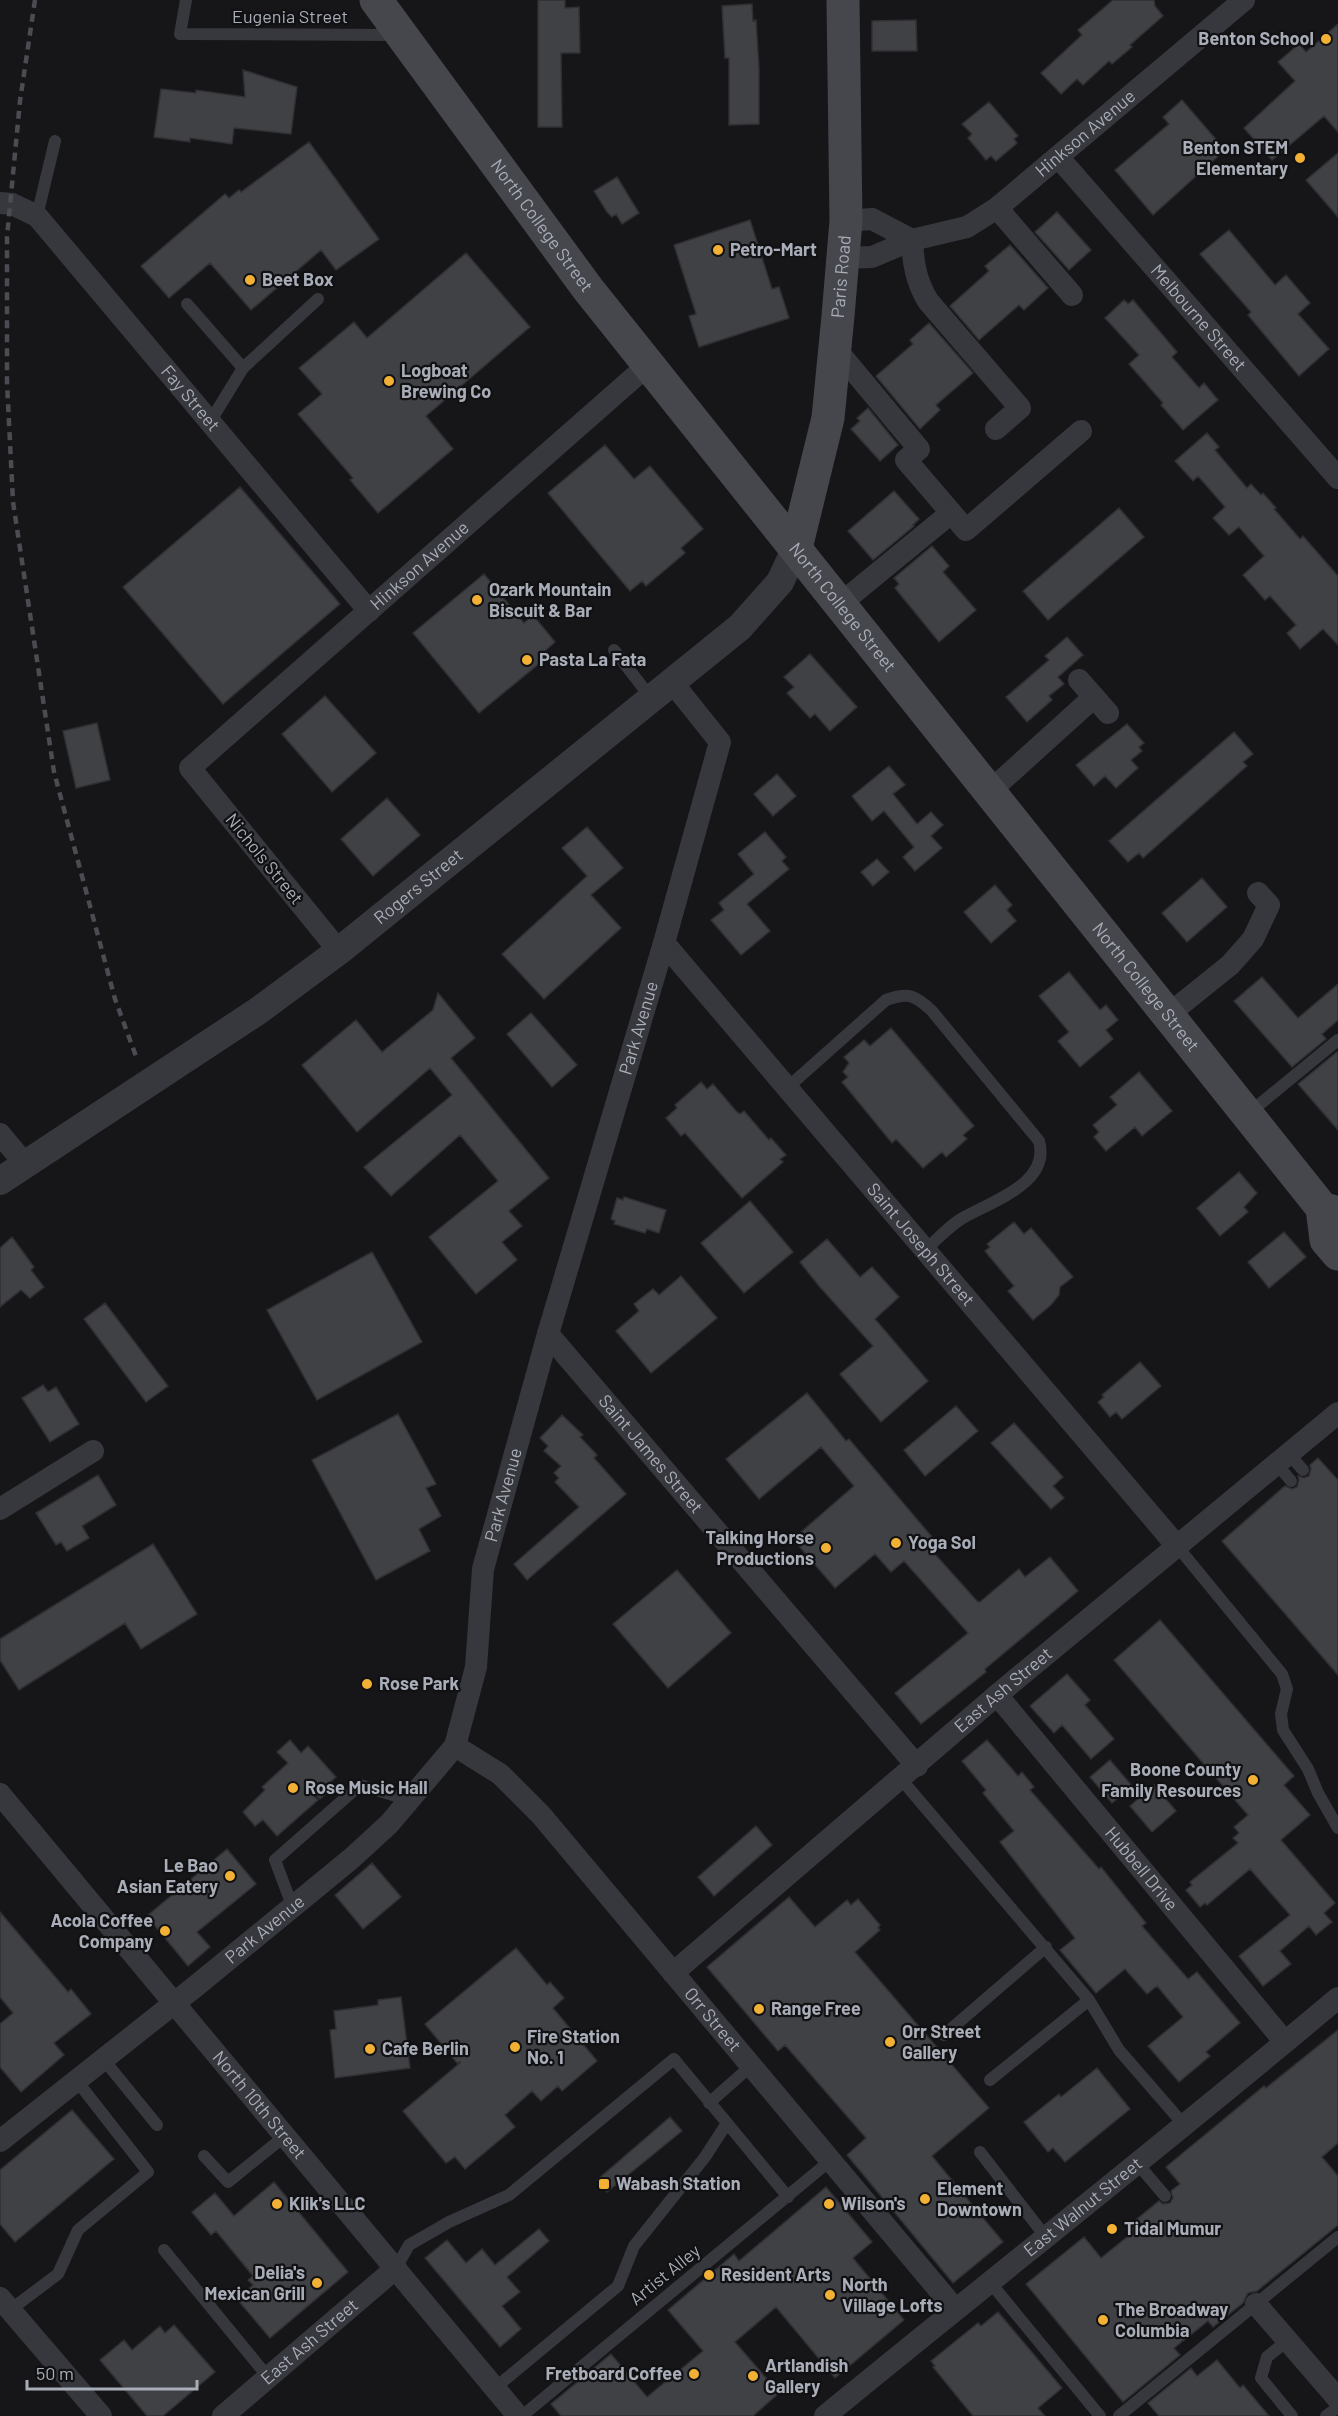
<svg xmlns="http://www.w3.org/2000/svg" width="1338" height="2416" viewBox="0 0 1338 2416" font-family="Barlow,sans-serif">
  <rect width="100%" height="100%" fill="#161618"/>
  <path fill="#404145" stroke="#303034" stroke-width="1.5" d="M538,0h27v8l14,-1 1,46h-19l1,74h-24z
    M1113,0h41l1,6 8,10 -33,29 2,2 -20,17 -3,-3 -26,24 -6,-6 -16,15 -20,-21 41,-38 -4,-5z
    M752,4l1,17 3,-1 3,48v56l-30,1v-67h-4l-3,-52z
    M916,20l1,31h-45v-30z
    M1338,24v108l-14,-16 -52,44 -28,-32 51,-47 -17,-19 21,-18 7,8z
    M243,70l54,17 -6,47 -57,-6 -2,16 -42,-6v4l-36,-5 7,-48 35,4v-3l49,7z
    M1182,100l43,50 -72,65 -38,-45 54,-46 -6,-7z
    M989,102l29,34 -4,3 3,4 -21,18 -5,-5 -5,4 -18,-22 4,-4 -10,-10z
    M309,142l70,97 -43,31 -15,-20 -70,60 -41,-47 -41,35 -28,-32 84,-72 4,4 10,-8 2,2z
    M1338,153v64l-32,-37z
    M617,177l22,36 -17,11 -6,-10 -4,3 -5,-5 -13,-21z
    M1057,212l34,38 -22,20 -34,-38z
    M750,220l22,69 7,-2 10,31 -90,29 -10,-31 7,-2 -22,-69z
    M1229,230l46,55 11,-10 24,28 -12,11 31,35 -30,27 -51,-61 3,-3 -51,-58z
    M1010,245l38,43 -24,22 -5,-5 -40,35 -29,-34 39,-35 -4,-5z
    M466,253l64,74 -104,89 27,33 -75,64 -28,-33 3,-2 -55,-64 24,-20 -23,-26 55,-46 13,16z
    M1124,300l4,4 5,-4 44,52 -5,5 27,31 5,-5 14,17 -35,30 -22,-25 2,-2 -34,-39 10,-9 -34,-37z
    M929,323l44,50 -37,32 4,5 -20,19 -44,-53 37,-32 -3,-4z
    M868,408l30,37 -18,16 -29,-32 9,-8 -3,-3z
    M1207,433l12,14 -4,3 32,38 4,-4 10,11 2,-2 13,15 -2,1 26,30 3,-3 35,40v69l-15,-16 -23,20 -13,-16 9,-8 -26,-29 -5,4 -22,-25 21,-19 -25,-29 -10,8 -16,-17 12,-11 -27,-31 -5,5 -18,-20z
    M605,445l29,34 16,-13 53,63 -22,19 4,5 -39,33 -4,-5 -12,10 -82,-98z
    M240,487l100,117 -117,100 -100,-117z
    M894,491l25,28 -6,6 1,1 -41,34 -25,-29z
    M1119,508l25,29 -96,83 -25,-29z
    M932,546l17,20 -6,6 33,38 -37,32 -44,-54 4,-4 -5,-6z
    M484,574l40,49 9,-8 22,27 -9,8v8l-67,55 -66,-80z
    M1067,637l16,18 -25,22 6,7 -15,12 3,4 -25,22 -21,-25 43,-37 -4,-4z
    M810,654l47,53 -27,24 -15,-17 -5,4 -23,-25 7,-6 -10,-10z
    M325,696l51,57 -44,39 -50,-58z
    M97,723l13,57 -34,8 -13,-57z
    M1127,724l17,19 -5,4 3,4 -11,9 7,8 -22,20 -11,-12 -11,10 -18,-21z
    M1234,732l19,22 -10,8 4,4 -104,92 -4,-5 -11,9 -19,-21z
    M889,766l16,19 -12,9 24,30 14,-12 12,13 -12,11 11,12 -27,23 -12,-14 11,-10 -30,-36 -12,10 -20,-25z
    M777,774l19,22 -23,20 -19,-22z
    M387,798l33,37 -47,41 -32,-37z
    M587,827l36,41 -32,27 30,33 -77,71 -42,-45 85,-78 -25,-28z
    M765,832l21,25 -4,4 7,8 -42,35 23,27 -29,24 -30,-35 13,-10 -5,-7 35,-29 -16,-20z
    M877,859l12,13 -16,14 -12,-14z
    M1202,878l25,29 -40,35 -25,-29z
    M995,885l17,20 -5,5 9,11 -25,22 -27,-31z
    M1069,972l31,38 6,-5 12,15 -12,10 7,9 -33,28 -22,-26 11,-9 -30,-36z
    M1262,977l36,41 40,-34v36l-16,14 4,5 -34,28 -58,-66z
    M438,993l37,45 -24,20 98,120 -40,33 13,15 -20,16 15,18 -41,34 -47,-57 69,-56 -38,-46 -69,61 -27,-29 88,-72 -22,-27 -73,64 -55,-67 54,-45 26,32 51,-42z
    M531,1013l46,52 -25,22 -45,-53z
    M891,1028l83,98 -11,9 4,4 -21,18 -4,-5 -19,16 -27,-29 -4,4 -50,-61 6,-5 -5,-5 6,-9 -5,-6 20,-17 6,6z
    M1337,1052l1,1v77l-40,-46z
    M1139,1072l33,39 -30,25 -7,-9 -29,24 -12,-14 5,-5 -6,-7 24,-20 -7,-8z
    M701,1082l6,7 6,-5 23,27 4,3 4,-3 25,29 2,-2 15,17 -6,4 3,3 -41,36 -57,-65 -4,3 -15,-18 11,-10 -2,-3z
    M1239,1172l18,21 -13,14 4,5 -28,24 -23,-28z
    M624,1197l42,13 -7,23 -12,-4 -2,4 -31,-9 1,-3 -4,-2 6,-21 6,2z
    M750,1201l43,51 -49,41 -43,-50z
    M1014,1222l10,12 7,-6 42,49 -13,10 -1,8 -8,10 -18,15 -25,-29 6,-5 -29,-35 5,-4 -3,-3z
    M1284,1232l22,25 -37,31 -21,-26z
    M12,1237l22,30 -3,3 13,17 -14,11 -9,-8 -21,17v-59z
    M827,1239l33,38 12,-10 27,30 -24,22 53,62 -47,41 -41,-48 33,-28 -54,-60 -19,-24z
    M372,1252l50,90 -105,58 -50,-90z
    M681,1276l36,42 -66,55 -35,-42 23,-20 -5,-7 19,-15 6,6z
    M105,1303l63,83 -22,16 -62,-83z
    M1140,1362l21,24 -39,33 -6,-7 -6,5 -12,-15 6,-5 -2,-2z
    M43,1385l5,7 8,-5 23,37 -29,18 -28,-44z
    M807,1393l39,48 3,-2 83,98 -7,6 52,58 3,1 39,-33 6,8 25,-20 28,34 -93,78 1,3 -65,52 -26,-31 73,-60 -64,-72 -13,11 -16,-18 -40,34 -42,-49 61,-53 -33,-39 -62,52 -33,-40z
    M956,1406l22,25 -53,45 -21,-26z
    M398,1414l38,70 -10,4 15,28 -22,13 11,22 -54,29 -64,-120z
    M562,1415l21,20 -3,2 17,18 -3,3 32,36 -99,86 -13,-16 65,-57 -24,-25 4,-4 -5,-5 7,-7 -17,-15 4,-5 -8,-8z
    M1014,1423l49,54 -10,9 11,12 -13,11 -60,-66z
    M1318,1458l20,22v195l-116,-134 63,-55 7,3 5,-2 2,-7 -1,-4 6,2 5,-2 2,-7 -1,-4z
    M98,1475l18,30 -34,21 7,12 -22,13 -6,-9 -5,3 -20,-32z
    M153,1544l44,70 -56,35 -16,-26 -106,67 -19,-30v-21z
    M677,1570l54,63 -63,55 -55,-64z
    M1160,1620l134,156 -10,9 26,30 -29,25 54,63 -11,10 8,9 -16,13 -7,-9 -29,25 11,13 -28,22 -24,-30 51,-41 -40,-46 -43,36 -2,-2 -5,4 -14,-17 6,-5 -2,-3 48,-39 -5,-5 6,-5 -5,-6 14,-12 -134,-155z
    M1067,1674l23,26 -5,5 29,34 -23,20 -29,-34 -8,8 -24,-27z
    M290,1740l11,13 7,-7 28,31 -8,7 4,4 -12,11 -4,-4 -2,1 4,4 -41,36 -14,-16 -8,6 -12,-14 22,-22 -3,-3 26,-24 -11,-11z
    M987,1740l31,36 4,-4 12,15 -4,3 69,79 2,-2 45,56 -4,3 46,53 9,-7 43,51 -34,29 4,4 -31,26 -31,-36 35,-29 -26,-31 -10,8 -22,-25 -29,24 -36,-43 15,-12 -75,-96 14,-11 -31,-38 3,-3 -24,-29z
    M1110,1760l22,26 -20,17 -22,-26z
    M1154,1785l22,26 -24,21 -22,-26z
    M756,1826l16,19 -58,51 -16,-19z
    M227,1849l29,35 -59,48 13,15 -22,19 -41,-50z
    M372,1863l29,34 -38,32 -28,-34z
    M789,1897l26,30 32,-27 4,5 7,-6 22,26 -2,3 2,2 -25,22 134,156 -57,48 71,86 -50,41 -106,-128 19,-17 -81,-93 -7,6 -71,-84z
    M0,1912l68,80 3,-3 20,25 -37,29 10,12 -43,37 -21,-25v-43l13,-11 -13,-16z
    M516,1948l31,37 3,-3 14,16 -11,10 44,53 -35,30 -4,-5 -17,15 -9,-10 -27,24 10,12 -50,42 -10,-12 -9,6 -43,-52 58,-49 -4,1 -32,-39z
    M401,1997l9,71 -75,10 -5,-48 6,-1 -2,-18 44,-6v-5z
    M1338,2030v113l-16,14 16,19v49l-81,66 -9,2 -5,10 -30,24 -5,-6 -34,27 6,7 -57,47 -97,-118 58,-47 17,21 31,-25 -5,-6 32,-26 4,3 7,-1 3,-5 -2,-7 9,-7 -14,-17 98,-81 2,2z
    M1097,2068l33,41 -65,53 -12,-14 -5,4 -24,-30 35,-28 2,3z
    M72,2110l42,49 -99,83 -15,-18v-54z
    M670,2117l12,14 -75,61 -10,-12z
    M274,2182l74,90 -78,66 -33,-39 16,-14 -5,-5 5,-4 -37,-45 -5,4 -19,-23 23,-19 19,23z
    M826,2187l46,55 -19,16 51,62 -69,58 -59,-71 -41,35 44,51 -26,23h-192l-10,-12 60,-50 36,43 56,-46 -35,-41 66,-56 5,7z
    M539,2229l10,12 -42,36 13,15 -18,14 19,23 -21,18 -75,-89 22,-18 19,23 16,-14 13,16z
    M998,2312l64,76 -24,20 7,8h-72l-40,-49 2,-1 -4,-5 47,-38 3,3z
    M174,2325l41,47 -52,44h-16l-47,-56 24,-20 8,10 28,-24 5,7z
    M1217,2360l23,28 3,-3 26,31h-110l-11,-13 43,-35 6,8z"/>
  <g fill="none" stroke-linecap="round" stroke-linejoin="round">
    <path stroke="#37383d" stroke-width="12" d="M186,0l-6,34 217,1
      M37,216l18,-75
      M187,304l56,64
      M210,422l33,-54 75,-69
      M614,650l37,48
      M787,1088l99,-88c23,-8 29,-5 46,11l107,130c12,43 -48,60 -78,78 -13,8 -24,21 -36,31
      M1249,1113l89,-73
      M1289,1454l14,16
      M1277,1464l14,17
      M1177,1546l105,128 5,15 -6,25 2,16 25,39 10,24 20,35
      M901,1779l188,221 30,50 66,76
      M293,1908l-18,-48 85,-75 49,15
      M944,2035l102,-88
      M104,2060l53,65
      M990,2080l99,-80
      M709,2103l43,-38
      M727,2123l61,74
      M980,2152l65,84
      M204,2156l24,26 57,-46
      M1137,2163l28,33
      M164,2250l104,127
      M396,2268l13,-23 40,-23 60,-27 165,-136 53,64 -22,34 -71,89 -16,40 -123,102
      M989,2281l111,135
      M10,2310l48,-36 20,-44 70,-58 -71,-91
      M1288,2340l-21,17 -6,21 31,38
      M522,2416l309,-256
      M1119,2416l219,-179
      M1326,2416l12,-9"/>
    <g stroke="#37383d" stroke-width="22">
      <path id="s1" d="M1059,158l279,320"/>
      <path id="s2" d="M0,203l12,1 25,12 332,395"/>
      <path d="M997,208l75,87"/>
      <path id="s3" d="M846,221l26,-2 40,21 55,-13 30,-19 247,-208"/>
      <path d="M843,258l29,-1 40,-17c1,23 4,41 16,61l92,107 -24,21"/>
      <path d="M835,348l84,101 -13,11 60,70 115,-99"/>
      <path d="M840,604l111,-91"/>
      <path d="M1079,680l29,33"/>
      <path d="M989,792l105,-95"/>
      <path id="s4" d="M664,943l513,603"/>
      <path id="s5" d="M339,951l-149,-183 458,-403"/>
      <path d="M1169,1014l61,-49 23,-26 16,-34 -11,-12"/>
      <path d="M0,1134l25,30"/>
      <path id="s6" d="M548,1334l369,432"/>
      <path d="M0,1509l93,-58"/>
      <path id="s7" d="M997,1695l288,347"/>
      <path id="s8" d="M455,1746l45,28 41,41 414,494"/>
      <path id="s9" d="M0,1794l518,622"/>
      <path id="s10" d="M673,1973l324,-278 341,-282"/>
      <path id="s11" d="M0,2141l196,-155 156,-128 37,-34 66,-78 21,-79 7,-98 65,-235 116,-391 56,-201 -48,-60"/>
      <path d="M0,2298l101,118"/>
      <path d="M1256,2304l82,95"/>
      <path id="s12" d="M223,2416l173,-148"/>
      <path id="s13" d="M825,2416c171,-140 344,-276 513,-418"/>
    </g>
    <path stroke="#37383d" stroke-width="28" id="s14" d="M0,1181l258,-170 81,-60 401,-324 40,-45 16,-34"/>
    <g stroke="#45474d" stroke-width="33">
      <path id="s15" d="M376,0l212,289 734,919 16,5"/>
      <path id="s16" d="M796,548l32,-130 10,-102 8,-95 -3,-221"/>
      <path d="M1322,1208l4,32 12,14"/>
    </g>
    <path stroke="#4a4c52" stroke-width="4.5" stroke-dasharray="8 6" stroke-linecap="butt" d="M35,0l-15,101 -13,136v146l6,119 41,270 61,227 22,60"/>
  </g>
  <g fill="#f2b134" stroke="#111113" stroke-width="2">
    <circle cx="1326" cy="39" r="6"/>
    <circle cx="1300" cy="158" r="6"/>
    <circle cx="718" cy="250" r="6"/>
    <circle cx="250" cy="280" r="6"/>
    <circle cx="389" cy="381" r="6"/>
    <circle cx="477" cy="600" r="6"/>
    <circle cx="527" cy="660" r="6"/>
    <circle cx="896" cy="1543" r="6"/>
    <circle cx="826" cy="1548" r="6"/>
    <circle cx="367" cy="1684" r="6"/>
    <circle cx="1253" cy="1780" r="6"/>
    <circle cx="293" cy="1788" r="6"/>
    <circle cx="230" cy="1876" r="6"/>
    <circle cx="165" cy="1931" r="6"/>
    <circle cx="759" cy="2009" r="6"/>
    <circle cx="890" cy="2042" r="6"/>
    <circle cx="515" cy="2047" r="6"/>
    <circle cx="370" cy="2049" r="6"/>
    <rect x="598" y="2178" width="12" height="12" rx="3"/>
    <circle cx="925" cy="2199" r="6"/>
    <circle cx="277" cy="2204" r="6"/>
    <circle cx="829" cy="2204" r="6"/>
    <circle cx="1112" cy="2229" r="6"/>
    <circle cx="709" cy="2275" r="6"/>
    <circle cx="317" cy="2283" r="6"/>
    <circle cx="830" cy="2295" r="6"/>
    <circle cx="1103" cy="2320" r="6"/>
    <circle cx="694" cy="2374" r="6"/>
    <circle cx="753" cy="2376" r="6"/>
  </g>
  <g text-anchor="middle" stroke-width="4.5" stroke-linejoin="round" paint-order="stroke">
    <g font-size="18" fill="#a8adb8" stroke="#111113">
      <text x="290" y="23">Eugenia Street</text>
      <text dy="6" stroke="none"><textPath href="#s3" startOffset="279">Hinkson Avenue</textPath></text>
      <text dy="6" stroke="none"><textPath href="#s15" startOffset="280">North College Street</textPath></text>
      <text dy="6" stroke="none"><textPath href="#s16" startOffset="276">Paris Road</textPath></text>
      <text dy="6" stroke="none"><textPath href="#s1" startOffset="212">Melbourne Street</textPath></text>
      <text dy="6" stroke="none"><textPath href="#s2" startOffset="278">Fay Street</textPath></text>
      <text dy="6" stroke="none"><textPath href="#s5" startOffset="542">Hinkson Avenue</textPath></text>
      <text dy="6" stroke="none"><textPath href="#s15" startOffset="766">North College Street</textPath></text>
      <text transform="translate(264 859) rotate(51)" y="6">Nichols Street</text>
      <text dy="6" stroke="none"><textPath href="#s14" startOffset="512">Rogers Street</textPath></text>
      <text dy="6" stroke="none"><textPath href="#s15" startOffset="1252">North College Street</textPath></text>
      <text dy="6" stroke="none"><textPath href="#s11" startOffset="1347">Park Avenue</textPath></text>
      <text dy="6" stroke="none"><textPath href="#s4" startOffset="396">Saint Joseph Street</textPath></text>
      <text dy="6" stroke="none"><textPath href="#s6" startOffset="158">Saint James Street</textPath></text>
      <text dy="6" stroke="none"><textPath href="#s11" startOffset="861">Park Avenue</textPath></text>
      <text dy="6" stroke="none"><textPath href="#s10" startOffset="435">East Ash Street</textPath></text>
      <text dy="6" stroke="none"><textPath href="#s7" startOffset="226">Hubbell Drive</textPath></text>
      <text dy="6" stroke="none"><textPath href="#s11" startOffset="339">Park Avenue</textPath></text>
      <text dy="6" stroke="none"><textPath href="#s8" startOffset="378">Orr Street</textPath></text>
      <text dy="6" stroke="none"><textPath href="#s9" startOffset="405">North 10th Street</textPath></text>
      <text dy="6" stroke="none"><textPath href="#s13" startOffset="332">East Walnut Street</textPath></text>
      <text transform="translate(665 2275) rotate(-39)" y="6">Artist Alley</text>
      <text dy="6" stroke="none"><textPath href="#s12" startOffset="114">East Ash Street</textPath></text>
    </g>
    <g font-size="18" font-weight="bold" fill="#a8adb8" stroke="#111113" text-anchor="start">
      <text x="1314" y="45" text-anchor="end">Benton School</text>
      <text x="1288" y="154" text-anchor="end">Benton STEM<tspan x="1288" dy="21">Elementary</tspan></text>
      <text x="730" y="256">Petro-Mart</text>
      <text x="262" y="286">Beet Box</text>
      <text x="401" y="377">Logboat<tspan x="401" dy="21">Brewing Co</tspan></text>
      <text x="489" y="596">Ozark Mountain<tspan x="489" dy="21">Biscuit &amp; Bar</tspan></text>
      <text x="539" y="666">Pasta La Fata</text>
      <text x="814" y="1544" text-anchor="end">Talking Horse<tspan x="814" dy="21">Productions</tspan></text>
      <text x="908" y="1549">Yoga Sol</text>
      <text x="379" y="1690">Rose Park</text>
      <text x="1241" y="1776" text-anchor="end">Boone County<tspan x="1241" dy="21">Family Resources</tspan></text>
      <text x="305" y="1794">Rose Music Hall</text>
      <text x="218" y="1872" text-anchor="end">Le Bao<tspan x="218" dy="21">Asian Eatery</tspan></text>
      <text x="153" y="1927" text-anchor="end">Acola Coffee<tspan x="153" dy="21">Company</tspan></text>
      <text x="771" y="2015">Range Free</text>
      <text x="902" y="2038">Orr Street<tspan x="902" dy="21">Gallery</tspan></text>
      <text x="527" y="2043">Fire Station<tspan x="527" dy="21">No. 1</tspan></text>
      <text x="382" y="2055">Cafe Berlin</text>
      <text x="616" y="2190">Wabash Station</text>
      <text x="937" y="2195">Element<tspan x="937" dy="21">Downtown</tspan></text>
      <text x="289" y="2210">Klik's LLC</text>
      <text x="841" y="2210">Wilson's</text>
      <text x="1124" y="2235">Tidal Mumur</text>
      <text x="305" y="2279" text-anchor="end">Delia's<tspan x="305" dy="21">Mexican Grill</tspan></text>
      <text x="721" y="2281">Resident Arts</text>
      <text x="842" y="2291">North<tspan x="842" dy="21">Village Lofts</tspan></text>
      <text x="1115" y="2316">The Broadway<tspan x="1115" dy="21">Columbia</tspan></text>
      <text x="765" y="2372">Artlandish<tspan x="765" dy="21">Gallery</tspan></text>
      <text x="682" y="2380" text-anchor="end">Fretboard Coffee</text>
    </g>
  </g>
  <path d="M27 2380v9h170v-9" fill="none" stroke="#a8adb8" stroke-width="3"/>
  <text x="36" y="2380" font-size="18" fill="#a8adb8" stroke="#111113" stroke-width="4.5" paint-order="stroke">50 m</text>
</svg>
